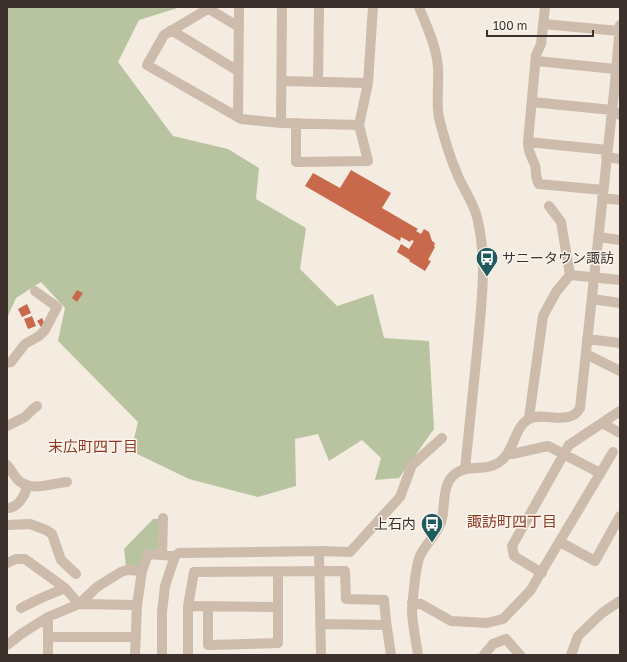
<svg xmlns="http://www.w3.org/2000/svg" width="627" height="662" viewBox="0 0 627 662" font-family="'Golos Text','Noto Sans JP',sans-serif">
  <rect width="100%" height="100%" fill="#f4ebe1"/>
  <path fill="#b8c4a0" d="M7,7h174l-42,13 -21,42 55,74 55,13 31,19 -3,31 50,29 -6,41 37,37 36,-12 11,44 45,3 5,88 -35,49 -24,2 6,-22 -19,-18 -33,21 -11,-27 -23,5 1,47 -38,11 -69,-18 -58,-28 7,-29 -80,-81 7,-33 -24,-26 -25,16 -9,20z
    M153,519h7l-1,32 -18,15h-15l-2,-17z"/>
  <path fill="#c8694b" d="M351,170l40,23 -9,15 36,21 -2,2 5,3 3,-5 5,3 3,9 3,2 -1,3 1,1 -7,13 3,1 -6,10 -16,-10 1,-1 -13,-8 4,-8 8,5 5,-8 -3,-1 -1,2 -9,-5 -1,4 -95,-55 8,-13 27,15z
    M77,290l6,3 -6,9 -5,-4z
    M27,304l4,9 -9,4 -4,-8z
    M32,316l4,10 -8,3 -4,-10z
    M42,318l3,7 -4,2 -4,-6z"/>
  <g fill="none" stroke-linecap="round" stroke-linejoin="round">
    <path stroke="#cdbbac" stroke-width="10" d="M211,7l-47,28 -17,30 94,54 40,4
      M282,7l-1,116 78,2 9,-42 5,-76
      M419,7c8,20 17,38 19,60 1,17 -2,35 1,51 5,20 11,40 19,58 6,14 15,26 19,41 11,44 4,91 0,135 -4,39 -8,78 -12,117
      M545,7l-4,37 -5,11 -8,87c0,11 3,13 7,23 2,7 -1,11 4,19l64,6
      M209,9l30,18
      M543,24l76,7
      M171,30l67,41
      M537,61l78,8
      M281,81l87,2
      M318,82l1,-75
      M532,102l80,8 8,5
      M238,117l1,-110
      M296,123v39l72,-1 -9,-36
      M528,142l79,8
      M606,157l14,2
      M602,198l18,2
      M549,206l12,16 9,53 50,5
      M598,237l22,3
      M592,299l28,4
      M587,339l33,4
      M586,354l34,17
      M7,363l4,-1 14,-18 14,-8 6,-6 12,-23 -22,-16
      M529,418l14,-102 13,-24 14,-17
      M602,423l18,10
      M7,426l18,-9 8,-8 4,-3
      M509,452l3,2 36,-8 52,27
      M7,465c4,4 7,11 11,15 14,13 33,3 49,2
      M7,508c11,0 18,-12 20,-22
      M7,525l23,-1 16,6 6,4 9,26 15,14
      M560,542l35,19 25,-45
      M319,551l2,104
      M162,555l1,-37
      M7,563l9,-4h9l40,29 -26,11 -18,9
      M542,573l-28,-17 -2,-10 57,-101 51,-34
      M65,588l14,16 58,1 -2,50
      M412,603l9,1 30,17 36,2 16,-4 27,-28 83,-139
      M137,605l5,-34
      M188,606l90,1
      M208,607v38l70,-2v-71
      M48,617v38
      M320,624l66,1
      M48,637h88
      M7,645l14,-11 27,-17 31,-13 18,-17 24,-15 6,-2 15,1 6,-17 27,2
      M162,655v-43l3,-26 10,-30 4,-3 140,-2 31,1 50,-55 12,-32 30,-27
      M188,655v-49l6,-34 151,-1 1,28 38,1 2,21 5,34
      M418,655c-2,-14 -5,-28 -6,-42 0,-11 2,-23 3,-34 1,-8 2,-16 5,-23 6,-13 19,-23 22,-37 3,-14 0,-35 13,-45 12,-11 33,0 48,-15 11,-10 13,-34 26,-40 15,-8 41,8 51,-11l35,-325 5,-58
      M484,655l9,-11 13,-5 14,16
      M571,655l7,-19 24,-23 18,-12"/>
  </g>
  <defs>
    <g id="bus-pin" transform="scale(1.15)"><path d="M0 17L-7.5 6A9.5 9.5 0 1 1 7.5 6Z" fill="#1f5a5e" stroke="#fbf5ee"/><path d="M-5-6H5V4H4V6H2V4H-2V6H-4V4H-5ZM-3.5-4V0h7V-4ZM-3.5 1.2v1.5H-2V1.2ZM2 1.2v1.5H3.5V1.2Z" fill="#fff"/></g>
  </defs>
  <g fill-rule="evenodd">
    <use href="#bus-pin" x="487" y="258"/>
    <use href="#bus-pin" x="432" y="524"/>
  </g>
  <g text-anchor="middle" stroke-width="3" stroke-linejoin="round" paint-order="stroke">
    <g font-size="14" fill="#3b302b" stroke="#fbf5ee" text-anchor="start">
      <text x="502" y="263">サニータウン諏訪</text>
      <text x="416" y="529" text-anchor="end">上石内</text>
    </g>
    <g font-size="15" fill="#8c3b22" stroke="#fbf5ee">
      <text x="93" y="452">末広町四丁目</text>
      <text x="512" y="527">諏訪町四丁目</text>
    </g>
  </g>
  <rect width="627" height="662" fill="none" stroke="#3b302b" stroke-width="16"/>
  <path d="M487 30v6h106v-6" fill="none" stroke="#3b302b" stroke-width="2"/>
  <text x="493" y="30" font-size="12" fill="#3b302b" stroke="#fbf5ee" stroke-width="3" paint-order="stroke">100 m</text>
</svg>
